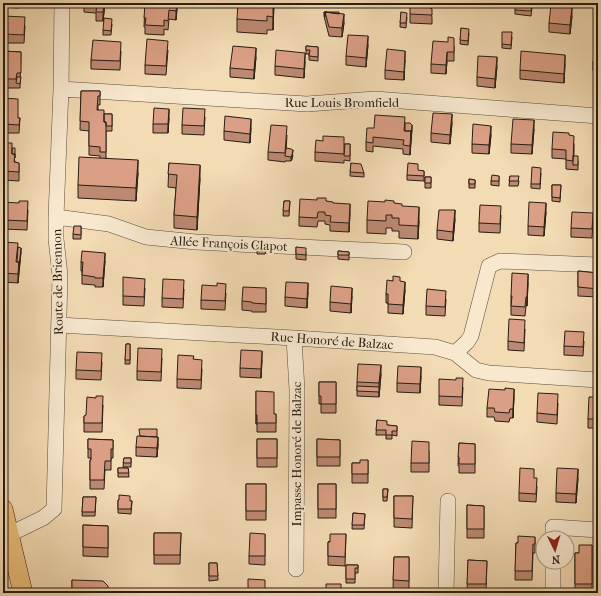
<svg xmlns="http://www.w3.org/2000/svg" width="601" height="596" viewBox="0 0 601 596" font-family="'IM FELL French Canon',serif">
  <rect width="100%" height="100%" fill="#f3dbb4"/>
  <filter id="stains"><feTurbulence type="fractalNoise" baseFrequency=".005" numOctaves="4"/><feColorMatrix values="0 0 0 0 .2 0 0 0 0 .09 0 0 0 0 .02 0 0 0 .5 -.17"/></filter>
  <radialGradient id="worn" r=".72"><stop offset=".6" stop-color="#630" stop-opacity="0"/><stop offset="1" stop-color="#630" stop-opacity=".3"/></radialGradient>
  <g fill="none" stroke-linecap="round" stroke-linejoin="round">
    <g stroke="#5b4c3b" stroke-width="16">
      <path id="minor" d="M61,89l246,15 68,-5 223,17
        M56,217l53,7 37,13 50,5 208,10
        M59,325l235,13 141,9 20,6 21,17 13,3 109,7
        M294,338l3,52 -1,179
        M455,353l12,-11 4,-6 18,-70 11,-5 98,4
        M10,534l33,-16 11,-9 6,-234 -4,-36v-22l5,-128 1,-86
        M553,538v-11l45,3
        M446,593l2,-92
        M553,593v-31"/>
    </g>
    <g stroke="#281d13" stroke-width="20">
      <path id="major" d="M3,509l20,84"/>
    </g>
    <use href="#minor" stroke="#f7e8ce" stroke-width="15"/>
    <use href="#major" stroke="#eabe7a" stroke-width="19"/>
  </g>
  <path fill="#bc8972" stroke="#281d13" d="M3,3h17l-1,5 -16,-1z
    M77,3h28l-2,18h-7v-8l-12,-1v-6h-7z
    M145,3l32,6 -1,11 -7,-1 -1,11 -4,-1v6l-19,-1v-7h-1z
    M274,3l-1,27h-6v4l-30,-2v-13z
    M431,3v6l1,9v6l-22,-1v-9z
    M532,8l-1,8 -16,-2v-4z
    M324,12l15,2 5,9 -2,14 -13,-1 -5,-20z
    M401,12l6,5 -1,11 -6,-1z
    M3,16l22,10 -1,17h-21z
    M572,16l-2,18 -21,-2v-9z
    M112,24l-1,11h-8v-5z
    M461,28l8,5 -1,12 -8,-1z
    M512,37l-1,12 -9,-1v-4z
    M368,45l-2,22 -20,-2v-9z
    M306,46l12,1v14l-9,-1v-6h-3z
    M454,46v15h-7l-1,13 -15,-1v-9z
    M168,50l-2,25 -21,-1v-9z
    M3,51l18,1 -1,36h-17z
    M121,51l-1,19 -29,-1v-9z
    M256,57l-2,22 -24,-2v-9z
    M598,58v21l-5,-9v-9z
    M405,60l-1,20 -19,-1v-9z
    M305,62l-1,16 -29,-3v-9z
    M565,64l-1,19 -44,-4v-9z
    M497,66l-2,22 -18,-2v-9z
    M81,91h19v14h-2v5l6,4h8v17h-6v27l32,15 -2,28 -58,-3v-13l22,-27v-2l-11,-1v-24l-9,-1z
    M3,98l15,20h2l-1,15h-16z
    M205,117l-1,18 -22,-1v-9z
    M169,118l-1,15h-15v-9z
    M405,123l7,6 -2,26 -7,-1v-5l-30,-3v6l-7,-1v-9l8,-14z
    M452,123l-2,21 -19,-2v-9z
    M251,128l-1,15 -26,-3v-9z
    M534,129l-2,25 -21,-1v-9z
    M287,135l-1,17 7,3 -1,4 -1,2h-6v1l-17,-2v-8z
    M491,135l-2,19 -17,-1v-9z
    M569,135l5,9v12l4,5v9l-12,-1v-10l-14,-1v-9z
    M3,143l9,5 3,14 4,1v18l-16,-1z
    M344,144h6v17l-6,-1v3l-29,-2v-9z
    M598,148v21h-1z
    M169,163l31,15 -3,52 -23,-2v-13l2,-27 -8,-1z
    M351,163l13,10v4l-14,-1z
    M418,171h6v10l-17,-1v-5z
    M541,173l-1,16 -9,-1v-4z
    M499,176v10l-8,-1v-4z
    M510,176l9,5 -1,5h-9z
    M425,177h6v11h-6z
    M469,179l6,1v8h-6z
    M552,185h9l-1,17 -8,-1z
    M284,201h6l-1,15h-6z
    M326,201l7,2 17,10 -1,19 -19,-1v-6l-5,-1v-3h-7l-1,6 -18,-1v-9z
    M3,202l25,8 -1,20 -24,-1z
    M394,203l8,3 17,15 -1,18 -19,-1v-7h-7v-3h-6v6l-19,-1v-13z
    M546,212l-2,24 -16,-1v-9z
    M501,215l-1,18 -21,-1v-9z
    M455,219l-2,22 -16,-2v-9z
    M593,222l-1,16 -21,-1v-9z
    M81,226v13h-8v-5z
    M3,242l15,6 3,4 -3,31 -15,-1z
    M296,247l10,6v7l-10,-1z
    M257,249l9,1 -1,4h-8z
    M338,251l11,1v8l-11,-1z
    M105,261l-2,26h-8v-2l-13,-1v-13h-1v-9z
    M578,271l20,2v24l-20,-1z
    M393,281h7l5,9 -2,24 -15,-1v-10h-2v-9z
    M528,283l-1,23h-1l-1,10 -14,-1v-19z
    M145,288l-1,18 -21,-1v-9z
    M266,288v24h-14v-1l-10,-1v-9z
    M184,289l-1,19 -21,-1v-9z
    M308,292l-1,16 -22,-2v-9z
    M226,293l-1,17 -24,-1v-9z
    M352,296l-1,17 -21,-2v-9z
    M446,299l-1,17 -19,-1v-9z
    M525,329l-1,22 -16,-1v-9z
    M584,341l-1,15 -19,-1v-9z
    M126,344h4v20h-5z
    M162,358l-1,23 -24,-1v-9z
    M194,359l8,10 -1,20 -24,-1v-9z
    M262,360l-1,18 -21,-1v-9z
    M102,362l-1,18 -25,-1v-9z
    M381,374l-2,23 -22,-1v-14z
    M421,376l-1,17 -23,-1v-9z
    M319,382h17v31h-15v-9h-2z
    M463,387l-1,19 -23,-1v-9z
    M256,391l18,23h2v18h-19v-8h-1z
    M514,397l-1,21h-3l-1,4 -14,-1 -1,-4h-7v-9z
    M598,397v31h-10v-9z
    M558,403l-1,21 -20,-2v-9z
    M103,405l-1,27h-18v-16l2,-1z
    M377,420l10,5 10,1v10l-5,-1v4h-6v-4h-10z
    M157,437l1,8 -1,12 -21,-1v-9z
    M88,439l25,1v18h-2v12h-6l-1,19h-14v-29h1v-2h-3z
    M257,439h20v28h-20z
    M317,439l23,1v26h-23z
    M459,443l16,1v29h-16v-7h-1z
    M429,451v21h-18v-9z
    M124,458h7v9h-8z
    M368,460v23h-16v-20h8z
    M118,468h10l1,9h-11z
    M598,477v28h-1z
    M534,478l3,9 -1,15 -17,-1v-8z
    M578,478l-2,25 -20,-1v-9z
    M246,484h20v36h-20z
    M318,484h18v34h-18z
    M383,489h5l-1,12h-4z
    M394,496h19l-1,32 -18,-1z
    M83,497h13l-1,19h-13z
    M118,500l14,1 -1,13 -13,-1z
    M467,505l17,1v32h-17z
    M353,513l12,1 -1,15h-12z
    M83,525l25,1v31l-25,-1z
    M154,533h27l-1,31h-26z
    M265,534v31l-16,-1v-8z
    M346,534l-1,32 -17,-1v-23z
    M535,537v16h-2l-1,27h-17l1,-37h2z
    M592,545v48h-17v-40h4z
    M394,557h15v33l-16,-1z
    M468,560l19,1 -1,32h-19z
    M209,563h8l1,17 -9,1z
    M346,565h12v8h-3v10h-9z
    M72,580l36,13h-36z"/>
  <path fill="#996f5d" stroke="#281d13" d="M104,3h1l-2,18v-9z
    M177,3v6l-1,11v-9z
    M273,3h1l-1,27z
    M572,7v9l-2,18v-9z
    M344,14v9l-2,14v-9z
    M368,36v9l-2,22v-9z
    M256,48v9l-2,22v-9z
    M405,51v9l-1,20v-8z
    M447,52v9l-1,13v-9z
    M305,53v9l-1,16v-9z
    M565,55v9l-1,19v-9z
    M497,57v9l-2,22v-9z
    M169,109v9l-1,15v-9z
    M452,114v9l-2,21v-9z
    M251,119v9l-1,15v-9z
    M534,120v9l-2,25v-9z
    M412,125v4l-2,26v-9z
    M491,126v9l-2,19v-9z
    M293,150l-1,9 -1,2v-4z
    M138,160v13l-2,28v-13z
    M200,165v13l-3,52v-13z
    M546,203v9l-2,24v-9z
    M350,204v9l-1,19v-9z
    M419,207v14l-1,18v-13z
    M455,210v9l-2,22v-9z
    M21,248v4l-3,31v-9z
    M105,253v8l-2,26v-9z
    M528,274v9l-1,23v-9z
    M405,282v8l-2,24v-9z
    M308,283v9l-1,16v-9z
    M352,288v8l-1,17v-9z
    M262,351v9l-1,18v-9z
    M381,365v9l-2,23v-14z
    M421,367v9l-1,17v-9z
    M514,389v8l-1,21v-9z
    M256,415h1v9h-1z
    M158,437v8l-1,12v-9z
    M578,469v9l-2,25v-9z"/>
  <path fill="#db9f85" stroke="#281d13" d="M84,3h20l-1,9h-7l1,-8z
    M145,3h32l-1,8 -7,-1 -1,11 -4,-1v6l-19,-1 1,-7h-2z
    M238,3h35v14l-6,-1v5l-30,-2z
    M410,3h20v5l2,1v6l-22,-1z
    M515,3l17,1 -1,7 -16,-1z
    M551,5l21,2 -2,18 -21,-2z
    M324,12h15v2l-14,-2v5z
    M325,12l19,2 -2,14 -13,-1z
    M401,12l6,1 -1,10h-6z
    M3,16l22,1 -1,18 -21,-1z
    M104,18l8,1 -1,12 -8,-1z
    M461,28l8,1 -1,12 -8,-1z
    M502,32h10l-1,13 -9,-1z
    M348,35l20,1 -2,22 -20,-2z
    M448,37l6,1v14h-7l-1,13 -15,-1 2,-23 15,1z
    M147,39l21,2 -2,25 -21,-1z
    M93,40l28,2 -1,19 -29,-1z
    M233,46l23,2 -2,22 -24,-2z
    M306,46l12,1v10l-9,-1 1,-6h-4z
    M387,49l18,2 -1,21 -19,-2z
    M276,50l29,3 -1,16 -29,-3z
    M3,51l18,1v21h-4l-1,6h-13z
    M521,51l44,4 -1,19 -44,-4z
    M478,56l19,1 -2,22 -18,-2z
    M598,58v12l-5,-9z
    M17,77h4l-1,7 -4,-1z
    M81,91h19v5h-2l-1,14h7v12h2v30h-6v-5l-11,-1v-24l-9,-1z
    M3,98l15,1v19h2l-1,7 -16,-1z
    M154,108l15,1 -1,15h-15z
    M183,108l22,1 -1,17 -22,-1z
    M433,113l19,1 -2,21 -19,-2z
    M104,114h8v12h-6v-4h-2z
    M375,115l30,2 -1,14h7l-1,15 -7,-1 1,-5 -31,-3v6l-7,-1 1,-14h7z
    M225,116l26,3 -1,15 -26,-3z
    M513,119l21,1 -2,25 -21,-1z
    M405,123h5l2,2 -1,11v-5h-6z
    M473,124l18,2 -2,19 -17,-1z
    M271,125l16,1 -2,27 -17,-1z
    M553,132l16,1v2l5,1 -1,25 -7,-1v-10l-14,-1z
    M323,136l21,1v17l-29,-2 1,-12 7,1z
    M3,143h9v11h3l-1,8 5,1v9l-16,-1z
    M345,144h5v12h-6z
    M12,148h3v10v-4h-3z
    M286,148l5,1 2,1 -1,5 -1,2 -6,-1z
    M598,148v12h-1z
    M573,156h5v9h-5z
    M79,157l59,3 -2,28 -58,-3z
    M169,163l31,2 -3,52 -23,-2 3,-40 -9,-1z
    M351,163l10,1 3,9 -14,-1z
    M408,163l10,1v6l6,1v5l-17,-1z
    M532,167l9,1 -1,16h-9z
    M492,175l7,1v5h-8z
    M510,176h9l-1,5h-9z
    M425,177h6v6h-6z
    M469,179l6,1v4h-6z
    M552,185h9l-1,13 -8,-1z
    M317,198h9v3l7,1v1l17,1 -1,19 -19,-1 1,-6 -6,-1v-3h-7l-1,6 -18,-1 1,-18 17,1z
    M385,200l9,1v2l8,1v2l17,1 -1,19 -19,-1v-7h-7v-3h-6v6l-19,-1 1,-19 17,1z
    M19,201h9l-1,20 -24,-1v-18l16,1z
    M284,201h6l-1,10h-6z
    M529,202l17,1 -2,24 -16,-1z
    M480,205l21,1 -1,18 -21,-1z
    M439,210h16l-2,22 -16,-2z
    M572,212l21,1 -1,16 -21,-1z
    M74,226h7v9l-8,-1z
    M3,242l15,1 -2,19h3l-1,12 -15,-1z
    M257,245l9,1 -1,4 -8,-1z
    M18,247l3,1 -2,19v-5h-2z
    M296,247l10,1v7l-10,-1z
    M82,251l23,2 -2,25h-8v-1l-13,-2 1,-13h-2z
    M338,251l11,1v3h-11z
    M578,271l20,2v16l-20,-2z
    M512,273l16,1 -1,23h-1l-1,10 -14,-1 1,-10h-1z
    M393,276l7,1v4l5,1 -2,23 -15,-1v-10h-2l1,-14 6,1z
    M123,277l22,2 -1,18 -21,-1z
    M163,279l21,1 -1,19 -21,-1z
    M286,282l22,1 -1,16 -22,-2z
    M217,283l9,1 -1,17 -24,-1 1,-15 15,1z
    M331,286l21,2 -1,16 -21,-2z
    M243,287l23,1v16l-14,-1v-1l-10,-1z
    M427,289l19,2 -1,16 -19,-1z
    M509,319l16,1 -1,23 -16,-2z
    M565,331l19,1 -1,15 -19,-1z
    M126,344h4v16h-5z
    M138,348l24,1 -1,23 -24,-1z
    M241,350l21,1 -1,18 -21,-1z
    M77,352l25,1 -1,18 -25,-1z
    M178,355l16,1 -1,3 9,1 -1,20 -24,-1z
    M358,364l23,1 -2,18 -22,-1z
    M398,366l23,1 -1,17 -23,-1z
    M456,378h7l-1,19 -23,-1v-17l17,1z
    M319,382h17v22h-15v-8h-2z
    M357,386l22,1v5l-22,-1z
    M505,388l9,1 -1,20h-3l-1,4 -14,-1 -1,-4h-7l2,-19 16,1z
    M256,391l18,1v22h2v9h-19v-8h-1z
    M538,393l20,1 -1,21 -20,-2z
    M96,396h7l-1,27h-18v-7l2,-1 1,-18 9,1z
    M589,397h9v22h-10z
    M377,420l10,1v4l10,1v5h-5v4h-6v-5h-10z
    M139,429h18v8l-17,-1z
    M137,436l21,1 -1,11 -21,-1z
    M88,439l25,1v9h-2v12h-6l-1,19h-14v-20h1v-11h-3z
    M257,439h20v19h-20z
    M317,439l23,1v17h-23z
    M412,441l17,1v21h-18z
    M459,443l16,1v20h-16v-7h-1z
    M124,458h7v5h-8z
    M360,460h8v14h-16v-11h8z
    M118,468h10l1,5h-11z
    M520,468l14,1v9h3l-1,16 -17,-1z
    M557,468l21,1 -2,25 -20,-1z
    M598,477v19h-1z
    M246,484h20v27h-20z
    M318,484h18v25h-18z
    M383,489h5l-1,8h-4z
    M119,495l11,1v5h2l-1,8h-13v-9h1z
    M394,496h19l-1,23 -18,-1z
    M83,497h13l-1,15h-13z
    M467,505l17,1v23h-17z
    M353,513l12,1 -1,11h-12z
    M83,525l25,1v22l-25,-1z
    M154,533h27l-1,22h-26z
    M250,533l15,1v22h-16z
    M330,534h16l-1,23 -17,-1v-14h2z
    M518,536l17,1v7h-2l-1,27h-17l1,-28h2z
    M579,545h13v39h-17v-31h4z
    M394,557h15v24l-16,-1z
    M468,560l19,1 -1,23h-19z
    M209,563h8l1,13h-9z
    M346,565h12v3h-3v11h-9z
    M248,579l17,1v13h-17z
    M72,580l31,1 5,5v7h-34v-4h-2z
    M326,584h15v9h-15z
    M110,588l2,2v3h-4v-3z
    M380,592l13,1h-13z"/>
  <g text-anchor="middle" stroke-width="3.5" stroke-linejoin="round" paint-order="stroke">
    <g font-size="13" fill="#281d13" stroke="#f7e8ce">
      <text x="342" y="107">Rue Louis Bromfield</text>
      <text transform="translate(229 243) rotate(3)" y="5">Allée François Clapot</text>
      <text transform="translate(57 282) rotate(-91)" y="5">Route de Briennon</text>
      <text transform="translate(332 340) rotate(4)" y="5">Rue Honoré de Balzac</text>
      <text transform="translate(296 454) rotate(-90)" y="5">Impasse Honoré de Balzac</text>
    </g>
  </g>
  <rect width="601" height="596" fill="none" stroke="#f3dbb4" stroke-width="16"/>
  <rect x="4" y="4" width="593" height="588" fill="none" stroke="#281d13" stroke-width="2"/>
  <rect x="8" y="8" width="585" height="580" fill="none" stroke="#281d13"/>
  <g transform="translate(555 550) rotate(175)"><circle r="19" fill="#f7e8ce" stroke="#a49783"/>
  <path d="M0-3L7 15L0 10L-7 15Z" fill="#8f2418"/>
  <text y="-6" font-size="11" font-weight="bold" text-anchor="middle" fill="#281d13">N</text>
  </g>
  <rect width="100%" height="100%" filter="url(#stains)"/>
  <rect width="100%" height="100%" fill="url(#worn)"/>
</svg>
